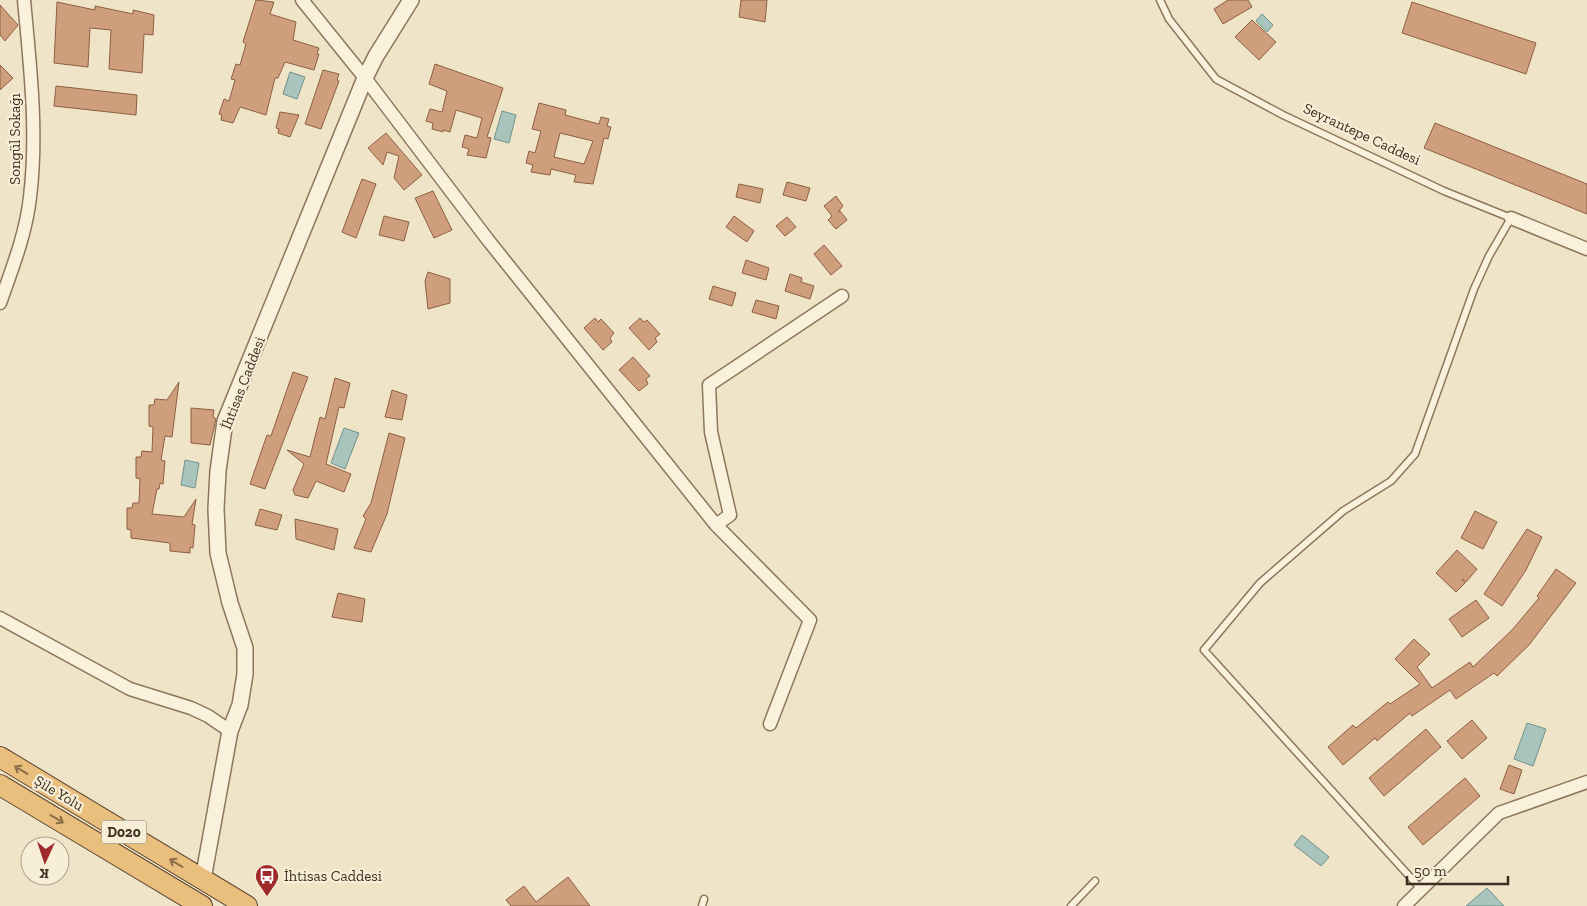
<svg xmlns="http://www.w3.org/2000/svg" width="1587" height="906" viewBox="0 0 1587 906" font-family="'Zilla Slab',serif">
  <rect width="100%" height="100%" fill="#f0e4c8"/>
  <path fill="#a9c4bc" stroke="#6f938a" d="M1262,14l11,11 -6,7 -11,-11z
    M290,72l15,5 -8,22 -14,-5z
    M502,111l14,4 -7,28 -15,-4z
    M344,428l15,5 -14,36 -14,-6z
    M185,460l14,3 -4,25 -14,-3z
    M1527,723l19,6 -13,37 -19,-7z
    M1302,835l27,22 -8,9 -27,-21z
    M1487,888l17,18h-38z"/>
  <path fill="#cf9f7d" stroke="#8d5f41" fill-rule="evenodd" d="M256,0l18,2 -4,12 26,8 -3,18 26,8 -2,6h2l-5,16 -29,-8 -7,16h-3l-9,37 -26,-8 -7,16 -12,-3 1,-5 -3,-1 5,-15 5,2 6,-21 -4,-1 5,-15 4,1 6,-21 -3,-2z
    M741,0h26l-2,22 -26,-5z
    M1228,0h20l4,7 -29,17 -9,-15z
    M57,2l38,8v-4l38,8v-4l21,5 -1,20 -9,-1 -2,39 -33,-4 2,-39 -21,-2 -2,39 -34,-4z
    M1412,2l124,41 -10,31 -124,-41z
    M0,5l18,20 -13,16 -5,-6z
    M1252,20l24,22 -17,18 -24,-23z
    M435,64l68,24 -16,49 4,1 -5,20 -19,-3 2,-6 -7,-2 3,-12 12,3 5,-20 -26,-8 -6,22 -7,-2v2l-11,-3 1,-6 -7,-2 4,-12 12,3 5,-21 -18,-7z
    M0,65l13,13 -13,12z
    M323,70l16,4 -2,6 2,1 -18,48 -16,-5z
    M56,86l81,9 -1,20 -82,-9z
    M539,103l27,7 -1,5 34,9 2,-7 8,2 -2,7 4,1 -3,12 -4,-1 -11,46 -19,-2 2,-7 -25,-6 -1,6 -19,-3 2,-7 -7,-2 3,-12 6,2 6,-22 -9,-2zM560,133l33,8 -9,23 -30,-7z
    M280,112l19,3 -9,22 -12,-4 1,-4 -3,-1z
    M1435,123l152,61v30l-163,-66z
    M386,133l36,42 -18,15 -10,-12 5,-22 -12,-4 -4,13 -15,-17z
    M362,179l14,5 -20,54 -14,-6z
    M787,182l23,6 -4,13 -23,-6z
    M739,184l24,5 -3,14 -24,-6z
    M433,191l19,39 -18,8 -19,-40z
    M836,196l7,10 -5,6 2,-1 7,9 -11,9 -8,-9 4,-4 -8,-10z
    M384,216l25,6 -5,19 -25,-6z
    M734,216l20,15 -7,11 -21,-15z
    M787,217l9,10 -11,9 -9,-10z
    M824,245l18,21 -11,9 -17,-21z
    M746,260l23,8 -3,12 -24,-7z
    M428,272l22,7v24l-22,6 -3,-28z
    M790,274l12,4 -1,4 13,4 -4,13 -25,-8z
    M713,286l23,7 -4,13 -23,-7z
    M756,300l23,6 -3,13 -24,-7z
    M595,318l3,4 3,-3 13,14 -4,5 2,4 -9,8 -19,-22z
    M640,318l4,4 3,-2 13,14 -5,4 2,4 -8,8 -20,-22z
    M633,357l17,19 -4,3 2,5 -9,7 -20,-21z
    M293,372l15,5 -43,112 -15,-5 17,-49 4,1z
    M335,378l15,5 -6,25 -5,-1 -13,57 25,10 -7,18 -28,-11 -8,17 -13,-3 -2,-5 11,-26 -17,-14 23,7 10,-40 5,2z
    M179,382l-7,55 -7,-1 -4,24 4,1 -2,23 -3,-1 -1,6h-2l-5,25 32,3 12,-18 -4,25 3,1 -2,23 -3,-1v6l-20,-2v-8l-39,-5v-8l-4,-1v-21h5l1,-5h6l1,-24 -4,-1v-21h5l1,-6 10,1 1,-25 -4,-1v-21h5l1,-6 12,1z
    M392,390l15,5 -5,25 -17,-3z
    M191,408l23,2 -1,7 3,2 -6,26 -19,-2z
    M389,433l16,5 -18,76 -16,38 -17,-4 12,-29 -3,-3 8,-13z
    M260,509l22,6 -5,15 -22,-5z
    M1475,511l22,11 -14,27 -22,-11z
    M295,519l43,10 -4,21 -38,-11z
    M1527,529l15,8 -16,33 -24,36 -18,-12z
    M1457,550l20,19 -11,13 -4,-3 3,4 -9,9 -20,-19z
    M1556,569l20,14 -47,62 -32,31 -3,-3 -38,26 -6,-9 -38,26 -2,-3 -33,28 -2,-3 -32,27 -15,-18 25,-22 3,3 32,-26 2,2 30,-20 -25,-25 19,-20 16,15 -13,13 15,21 38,-26 3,5 39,-37 27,-32 -2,-2z
    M338,593l27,6 -3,23 -30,-5z
    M1476,600l13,18 -27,19 -13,-18z
    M1472,720l15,18 -25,21 -15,-18z
    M1426,729l15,18 -57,49 -15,-18z
    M1509,765l13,5 -8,24 -14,-5z
    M1465,778l15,18 -57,49 -15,-18z
    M568,877l22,29h-79l-5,-6 18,-14 12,16z"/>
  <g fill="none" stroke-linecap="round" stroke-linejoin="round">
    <g stroke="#8d765c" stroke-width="9">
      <path id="service" d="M1160,0l9,19 47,60 67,36 161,76 67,27 -22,38 -15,33 -59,165 -24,27 -48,30 -83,72 -56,67 217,239
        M702,906l2,-7
        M1071,906l24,-25"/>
    </g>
    <g stroke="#8d765c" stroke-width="15">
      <path id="minor" d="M302,0l63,78 123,162 228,285 94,95 -40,104
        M1511,218l76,31
        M0,303c12,-34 26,-69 30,-106 8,-65 0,-132 -6,-197
        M716,525l14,-10 -19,-83 -2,-47 133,-89
        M0,618l130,71 61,19 17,8 22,15
        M1404,906l95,-93 88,-31"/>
    </g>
    <g stroke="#8d765c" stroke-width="18">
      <path id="tertiary" d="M203,879l27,-148 10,-26 5,-31v-26l-15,-45 -12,-50 -2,-44 2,-38 7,-50 140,-343 11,-22 35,-56"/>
    </g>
    <g stroke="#5b4430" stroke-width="22">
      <path id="trunk" d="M0,757l247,149
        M0,785l202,121"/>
    </g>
    <use href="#service" stroke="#faf1dc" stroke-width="6"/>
    <use href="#minor" stroke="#faf1dc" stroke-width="12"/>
    <use href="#tertiary" stroke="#faf1dc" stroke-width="15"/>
    <use href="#trunk" stroke="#eabe7c" stroke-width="20"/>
  </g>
  <defs><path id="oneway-shaft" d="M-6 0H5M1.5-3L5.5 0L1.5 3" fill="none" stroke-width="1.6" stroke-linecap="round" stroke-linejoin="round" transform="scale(1.25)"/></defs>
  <g stroke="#8b6f49">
    <use href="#oneway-shaft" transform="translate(21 770) rotate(-149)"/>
    <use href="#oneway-shaft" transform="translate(57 819) rotate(31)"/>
    <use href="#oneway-shaft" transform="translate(176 863) rotate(-149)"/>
  </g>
  <defs>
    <g id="bus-pin" transform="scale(1.25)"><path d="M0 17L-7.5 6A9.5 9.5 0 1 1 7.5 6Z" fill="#9e2a2b" stroke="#f7eed8"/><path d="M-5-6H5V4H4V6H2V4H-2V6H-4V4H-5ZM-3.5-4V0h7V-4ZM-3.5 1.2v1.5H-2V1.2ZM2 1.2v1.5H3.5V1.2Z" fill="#fff"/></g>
  </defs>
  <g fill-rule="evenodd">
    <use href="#bus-pin" x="267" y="876"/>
  </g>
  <g text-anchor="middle" stroke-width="4.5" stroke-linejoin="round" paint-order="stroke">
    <rect fill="#f7eed8" stroke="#756857" stroke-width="1" x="101.5" y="820.5" width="45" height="23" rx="4"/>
    <g font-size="14" font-weight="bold" fill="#3d2e20">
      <text x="124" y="837">D020</text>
    </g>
    <g font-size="15" fill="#3d2e20" stroke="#f7eed8">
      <text transform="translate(1362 134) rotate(25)" y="5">Seyrantepe Caddesi</text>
      <text transform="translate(15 139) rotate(-90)" y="5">Songül Sokağı</text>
      <text transform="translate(243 383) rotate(-69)" y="5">İhtisas Caddesi</text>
      <text transform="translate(59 793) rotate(31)" y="5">Şile Yolu</text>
    </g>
    <g font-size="15" fill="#3d2e20" stroke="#f7eed8" text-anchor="start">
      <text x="284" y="881">İhtisas Caddesi</text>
    </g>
  </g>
  <g transform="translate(45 861) rotate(183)"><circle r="24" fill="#f7eed8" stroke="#ada18e"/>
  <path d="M0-4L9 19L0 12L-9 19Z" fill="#9e2a2b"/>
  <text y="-8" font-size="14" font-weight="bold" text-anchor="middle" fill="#3d2e20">K</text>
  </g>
  <path d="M1407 876v8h101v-8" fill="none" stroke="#3d2e20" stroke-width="2.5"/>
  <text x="1414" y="876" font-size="15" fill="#3d2e20" stroke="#f7eed8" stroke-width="4" paint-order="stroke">50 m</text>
</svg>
